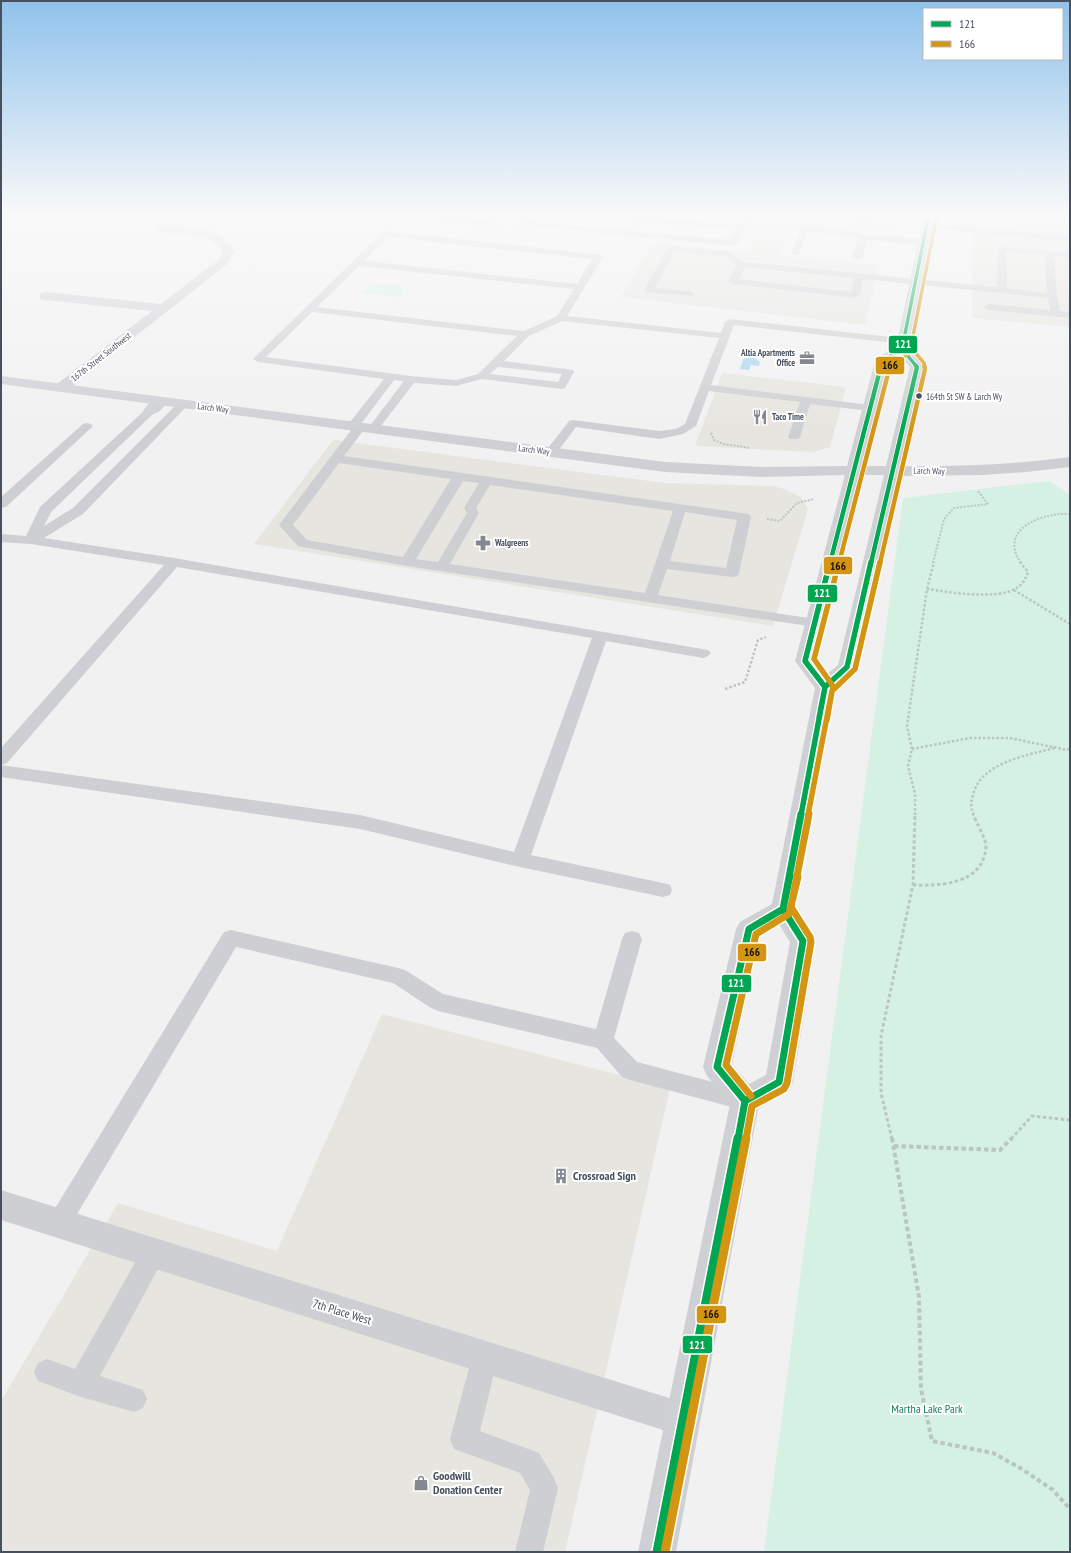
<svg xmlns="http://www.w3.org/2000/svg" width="1071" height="1553" viewBox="0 0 1071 1553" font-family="'PT Sans Narrow',sans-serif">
  <rect width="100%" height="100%" fill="#f2f1f1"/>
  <path fill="#e6e5df" d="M369,213h142l-12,14 -133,-11z
    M764,213h129l-3,20 -100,-9 -12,31 102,10 -15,60 -244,-28 31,-54 96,9z
    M972,213h98v114l-98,-9z
    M722,373l124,14 -16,60 -16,5 -119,-6z
    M333,440l332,43 108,3 11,3 17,8 7,12 -35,117 -519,-82z
    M382,1014l288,74 -105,464h-564v-151l117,-198 159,48z"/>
  <path fill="#d5f1e4" d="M382,283l19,2 3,5 -5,7 -38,-4 9,-7z
    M1049,481l21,14v1057h-306l139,-1054z"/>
  <path fill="#a9d6f0" d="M745,354l7,2 8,6 -1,4 -8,-1 -2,5 -9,-1z"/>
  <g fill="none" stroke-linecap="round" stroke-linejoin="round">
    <path stroke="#b9c6c3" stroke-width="2" stroke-dasharray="2 1.5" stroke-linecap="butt" d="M711,433l3,7 9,4 27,4
      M767,519l13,2 17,-18 17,-4
      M933,563l11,-44 10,-11 34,-4 -10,-13
      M1021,563c-24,-34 22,-51 49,-49"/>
    <path stroke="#b9c6c3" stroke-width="2.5" stroke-dasharray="2.5 2" stroke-linecap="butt" d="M927,589c21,3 73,12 91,-2 5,-3 8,-9 10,-15l-8,-10
      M1014,590l56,34
      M725,689l20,-7 13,-42 8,-3
      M912,749l58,-11h40l57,12 3,-2
      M915,815v-21l-7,-28 4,-17 -5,-23 20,-137 7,-27
      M974,815c-4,-8 -3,-12 -1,-20 8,-33 53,-39 81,-47"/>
    <path stroke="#b9c6c3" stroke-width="3" stroke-dasharray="3.5 2.5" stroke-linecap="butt" d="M913,885c29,1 71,-1 73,-39 0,-7 -10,-24 -13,-32
      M892,1139l-11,-46v-57l32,-151 2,-71
      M1011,1139l21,-23 38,4"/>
    <path stroke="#b9c6c3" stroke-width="4" stroke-dasharray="4.5 3" stroke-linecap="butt" d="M892,1138l27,159 2,92 11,52 61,12 29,16 31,21 17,19
      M894,1146l106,4 12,-12"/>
    <path fill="#cdcfd2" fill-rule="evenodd" d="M390,213h26l71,7 7,-7h8l-10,12 -3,1 -95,-10z
      M524,213h8l-6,8 205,19 5,-10 -164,-14 -4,-3h30l140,12 6,-12h8l-14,30 -4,3 -217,-21 -1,-2z
      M862,213h8l-3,10 -4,3 -4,-3z
      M927,223l143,13v6l-146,-14 -1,-2 1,-2z
      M804,226l38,3 21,5 61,5 4,3 -4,3 -57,-5 -4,17 -5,3 -5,-3 5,-19 -16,-3 -35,-3 -7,21 -1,2h-6l-1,-2 8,-24z
      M386,231l215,24 2,2 -36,59 154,17 4,-11 5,-3 178,20 1,2 -5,3 -170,-19 -23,60 159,20 4,1 2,2 -2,2 -4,1 -60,-7 -10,33 -2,2h-8l-2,-2 12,-35 -91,-11 -13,35 -13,8 -24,5 -83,-12 -21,28h-8l-2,-3 24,-31 4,-1 86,11 17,-2 9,-5 34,-86 -157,-17 -33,15 -25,25 69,9 1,2 -9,16 -4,1 -79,-10 -26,7 -42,-3 -37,48h-8l-2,-2 2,-2 35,-46 -10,-1 -33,44 5,3 -22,29 405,58 2,3 -12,56 -2,3 -5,1 -65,-8 -9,26 157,24 5,1 2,3 -2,3 -5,1 -408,-61 -104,-19 -5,-1 -19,-21 73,-96 -5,-3 37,-47 -126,-17 -5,-3 130,-127zM388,237l204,22 -15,25 -213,-23zM359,266l215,23 -17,27 -33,15 -207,-24zM312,312l205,24 -39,38 -22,6 -45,-4 -145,-19zM498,367l64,7 -4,8 -68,-8zM339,463l112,16 -48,78 -96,-17 -14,-15zM463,481l16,2 -15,25 3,5 -29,49 -22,-3zM490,485l183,26 -28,82 -195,-29 29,-51 -3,-5zM685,512l52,8 -11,48 -56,-7z
      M671,246l58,6 15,10 253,25 1,-38 1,-2 71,5v6l-16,-2 3,40 3,15 10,1v6l-81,-8 -5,-3 5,-3 61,6 -2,-12 -185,-19 -3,16 -5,3 -122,-14 -5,-3 9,-16 -10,-8 -53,-5 -19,36 34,3 3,1 2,2 -2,2 -46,-4 -2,-2 23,-41zM1006,252l39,3 2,38 -40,-5zM745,267l109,11 -3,14 -112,-13z
      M183,401l4,1 2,2 -2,2 -104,108 -39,24 130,20 534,92 3,3 -3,3 -5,2 -97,-17 -75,214 132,28 7,2 2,5 -2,5 -7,2 -143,-30 -160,-38 -359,-52v-12l359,50 154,37 78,-214 -415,-71 -170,196 -6,2v-17l163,-183 -133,-21 -30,-2v-8l25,2 14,-29 106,-98h8l2,2 -2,2 -103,99 -7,14 29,-18 106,-106z
      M87,423l4,1 2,2 -2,2 -85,79 -5,1v-11l82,-73z
      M231,930l167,38 7,2 38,24 153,35 26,-90 3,-6 7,-2 7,2 3,6 -28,99 23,24 106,28 8,3 3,7 -3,7 -8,3 -113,-30 -8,-3 -25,-29 -159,-37 -7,-3 -38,-25 -157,-36 -169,284 -8,4 -8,-4 -4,-8 4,-8 173,-283z
      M154,1242l9,3 3,9 -66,122 43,14 4,9 -4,9 -9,4 -53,-15 -43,-16 -4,-9 4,-9 9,-4 28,10 70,-124z
      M485,1344l9,4 4,9 -18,74 59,22 15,25 4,10 -15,64h-28l15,-62 -10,-17 -66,-24 -4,-10 22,-82 4,-9z"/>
    <path fill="#cdcfd2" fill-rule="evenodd" d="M161,226c28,1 56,-1 74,25l-9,14 -159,125 -5,1 -5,-1 -2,-3 2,-3 95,-73 -107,-11 -4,-1 -2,-3 2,-3 4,-1 116,12 56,-43 6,-10c-16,-22 -43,-14 -66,-20l-2,-2 2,-2z
      M161,397l5,1 2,3c-5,8 -13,16 -23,13l-2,-3c4,-6 11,-13 18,-14z
      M1,1190l681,212 12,5 5,12 -5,12 -12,5 -681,-216z"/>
    <path fill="#cdcfd2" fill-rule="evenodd" d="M1070,457v10l-44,5 -44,3 -89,1 -6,-2 -2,-3 2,-3 6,-2c59,1 118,-1 177,-9z"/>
    <path fill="#ced0d4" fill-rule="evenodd" d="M924,213h10l-25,136 15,18 -67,300 -22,22 -40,219 21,33 -23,141 -4,9 -31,18 -82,443h-38l92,-448 -23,-28 -4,-9 33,-138 4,-7 32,-18 43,-216 -20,-27 50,-186 -83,2 -97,-5 -664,-88v-8l664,86 97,5 85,-1 28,-105 2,-3 19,-11zM900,356l10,11 -24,99h-23l25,-103zM861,475h23l-46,190 -12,10 -11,-15zM779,924l11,18 -24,133 -17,9 -17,-20 28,-129z"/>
    <g stroke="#fff" stroke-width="5">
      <path id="bus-1-far4" d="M902,349l15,18
        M881,367l1,-6 20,-12 27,-136"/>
    </g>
    <g stroke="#fff" stroke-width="6">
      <path id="bus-1-far3" d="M830,563l51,-197
        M871,563l46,-196 -1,-1"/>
    </g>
    <g stroke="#fff" stroke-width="8">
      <path id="bus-1-far2" d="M819,718l6,-31 -20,-26 25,-99
        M801,815l24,-128 22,-20 24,-105"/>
    </g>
    <g stroke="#fff" stroke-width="10">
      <path id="bus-1-far1" d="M745,1101l-28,-34 32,-138 34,-20 7,-34
        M738,1139l7,-38 34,-19 24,-141 -20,-32 18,-95"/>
    </g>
    <g stroke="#fff" stroke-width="12">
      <path id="bus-1" d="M657,1552l81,-414"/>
    </g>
    <g stroke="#fff" stroke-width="5">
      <path id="bus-2-far4" d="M908,344l16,19 1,4
        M889,367l18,-12 3,-4 27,-136"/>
    </g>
    <g stroke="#fff" stroke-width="6">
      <path id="bus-2-far3" d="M839,563l51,-197
        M880,563l45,-194 -1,-3"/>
    </g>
    <g stroke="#fff" stroke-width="8">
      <path id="bus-2-far2" d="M827,720l6,-34 -19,-27 25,-97
        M808,815l24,-124 23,-22 25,-107"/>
    </g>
    <g stroke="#fff" stroke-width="10">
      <path id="bus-2-far1" d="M751,1096l-25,-31 30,-131 33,-20 9,-37
        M746,1139l6,-33 32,-17 3,-6 24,-141 -1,-5 -19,-30 18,-93"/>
    </g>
    <g stroke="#fff" stroke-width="12">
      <path id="bus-2" d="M665,1552l81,-414"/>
    </g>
    <use href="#bus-1-far4" stroke="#00a651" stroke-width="3.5"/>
    <use href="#bus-1-far3" stroke="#00a651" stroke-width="4.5"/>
    <use href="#bus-1-far2" stroke="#00a651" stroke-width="5.5"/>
    <use href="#bus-1-far1" stroke="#00a651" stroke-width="7"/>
    <use href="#bus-1" stroke="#00a651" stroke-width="9"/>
    <use href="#bus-2-far4" stroke="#d49513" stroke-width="3.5"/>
    <use href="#bus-2-far3" stroke="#d49513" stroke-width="4.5"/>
    <use href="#bus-2-far2" stroke="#d49513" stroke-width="5.5"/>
    <use href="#bus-2-far1" stroke="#d49513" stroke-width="7"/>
    <use href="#bus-2" stroke="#d49513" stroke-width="9"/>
  </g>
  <linearGradient id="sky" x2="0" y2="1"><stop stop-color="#8fc2eb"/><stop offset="0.5" stop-color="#f9f9f9"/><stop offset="1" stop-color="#f9f9f9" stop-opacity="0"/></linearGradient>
  <rect width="1071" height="430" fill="url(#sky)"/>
  <defs>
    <g id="office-bare" transform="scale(1.2)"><path d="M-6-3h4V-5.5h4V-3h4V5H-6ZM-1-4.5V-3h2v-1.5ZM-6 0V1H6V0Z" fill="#838891" stroke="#fff" stroke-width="2.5" paint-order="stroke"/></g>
    <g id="restaurant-bare" transform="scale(1.2)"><path d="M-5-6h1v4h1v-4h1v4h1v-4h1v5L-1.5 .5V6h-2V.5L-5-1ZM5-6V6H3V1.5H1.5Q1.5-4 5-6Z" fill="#838891" stroke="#fff" stroke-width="2.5" paint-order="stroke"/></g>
    <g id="pharmacy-bare" transform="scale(1.2)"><path d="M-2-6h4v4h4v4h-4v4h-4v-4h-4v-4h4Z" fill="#838891" stroke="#fff" stroke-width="2.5" paint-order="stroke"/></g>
    <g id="building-bare" transform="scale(1.2)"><path d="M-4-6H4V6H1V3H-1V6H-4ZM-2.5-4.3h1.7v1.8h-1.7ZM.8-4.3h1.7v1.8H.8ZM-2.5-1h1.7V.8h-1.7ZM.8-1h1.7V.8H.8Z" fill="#838891" stroke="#fff" stroke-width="2.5" paint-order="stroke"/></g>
    <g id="shop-bare" transform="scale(1.2)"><path d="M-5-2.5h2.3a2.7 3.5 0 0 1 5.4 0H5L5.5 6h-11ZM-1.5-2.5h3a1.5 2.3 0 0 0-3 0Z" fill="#838891" stroke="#fff" stroke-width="2.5" paint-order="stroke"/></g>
  </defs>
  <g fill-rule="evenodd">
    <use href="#office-bare" x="807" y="358"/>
    <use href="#restaurant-bare" x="760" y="417"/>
    <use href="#pharmacy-bare" x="483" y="543"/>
    <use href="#building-bare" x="561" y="1176"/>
    <use href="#shop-bare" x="421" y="1483"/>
  </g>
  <circle fill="#47505e" stroke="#fff" stroke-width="1.5" cx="919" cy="396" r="3.5"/>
  <g text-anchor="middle" stroke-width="4" stroke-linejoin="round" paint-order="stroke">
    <g font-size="9" font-weight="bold" fill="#47505e" stroke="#fff" text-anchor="start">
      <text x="795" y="356" text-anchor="end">Altia Apartments<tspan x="795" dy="10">Office</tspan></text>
      <text x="772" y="420">Taco Time</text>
      <text x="495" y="546">Walgreens</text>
    </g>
    <g font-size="9" fill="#47505e" stroke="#fff">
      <text transform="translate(101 357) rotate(-38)" y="3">167th Street Southwest</text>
      <text transform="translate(213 408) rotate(7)" y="3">Larch Way</text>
      <text transform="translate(534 450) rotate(7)" y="3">Larch Way</text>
      <text transform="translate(929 471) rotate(1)" y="3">Larch Way</text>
    </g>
    <g font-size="9" fill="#47505e" stroke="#fff" text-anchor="start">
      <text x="926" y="400">164th St SW &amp; Larch Wy</text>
    </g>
    <g font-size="12" font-weight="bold" fill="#47505e" stroke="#fff" text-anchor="start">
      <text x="573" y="1180">Crossroad Sign</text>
      <text x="433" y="1480">Goodwill<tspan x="433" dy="14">Donation Center</tspan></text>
    </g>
    <g font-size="12" fill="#47505e" stroke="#fff">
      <text transform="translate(342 1312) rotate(17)" y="4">7th Place West</text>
    </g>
    <g font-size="12" fill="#14835c" stroke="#fff">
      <text x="927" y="1413">Martha Lake Park</text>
    </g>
  </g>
  <g stroke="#fff" stroke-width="1.5">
    <rect x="888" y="335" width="30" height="19" rx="4" fill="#00a651"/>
    <rect x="875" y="356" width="30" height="19" rx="4" fill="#d49513"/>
    <rect x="823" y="556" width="30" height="19" rx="4" fill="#d49513"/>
    <rect x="807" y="584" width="31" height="19" rx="4" fill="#00a651"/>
    <rect x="737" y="943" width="30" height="19" rx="4" fill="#d49513"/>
    <rect x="721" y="974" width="31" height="19" rx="4" fill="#00a651"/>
    <rect x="696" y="1305" width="31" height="19" rx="4" fill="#d49513"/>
    <rect x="682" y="1335" width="31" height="19" rx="4" fill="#00a651"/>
  </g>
  <g font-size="11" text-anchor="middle" font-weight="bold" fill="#fff">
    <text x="903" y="348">121</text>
    <text x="822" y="597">121</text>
    <text x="736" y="987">121</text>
    <text x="697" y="1349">121</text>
  </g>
  <g font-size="11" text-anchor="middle" font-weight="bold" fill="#111">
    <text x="890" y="369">166</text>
    <text x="838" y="570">166</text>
    <text x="752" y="956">166</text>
    <text x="711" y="1318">166</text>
  </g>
  <rect width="1071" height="1553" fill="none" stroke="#47505e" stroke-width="4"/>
  <rect x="923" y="8" width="140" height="52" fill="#ffffff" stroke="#b5b9bf"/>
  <rect x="931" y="21" width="20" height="6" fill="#00a651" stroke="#b5b9bf"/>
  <text x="959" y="28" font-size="12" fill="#47505e">121</text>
  <rect x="931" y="41" width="20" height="6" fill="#d49513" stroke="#b5b9bf"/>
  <text x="959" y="48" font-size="12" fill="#47505e">166</text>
</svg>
